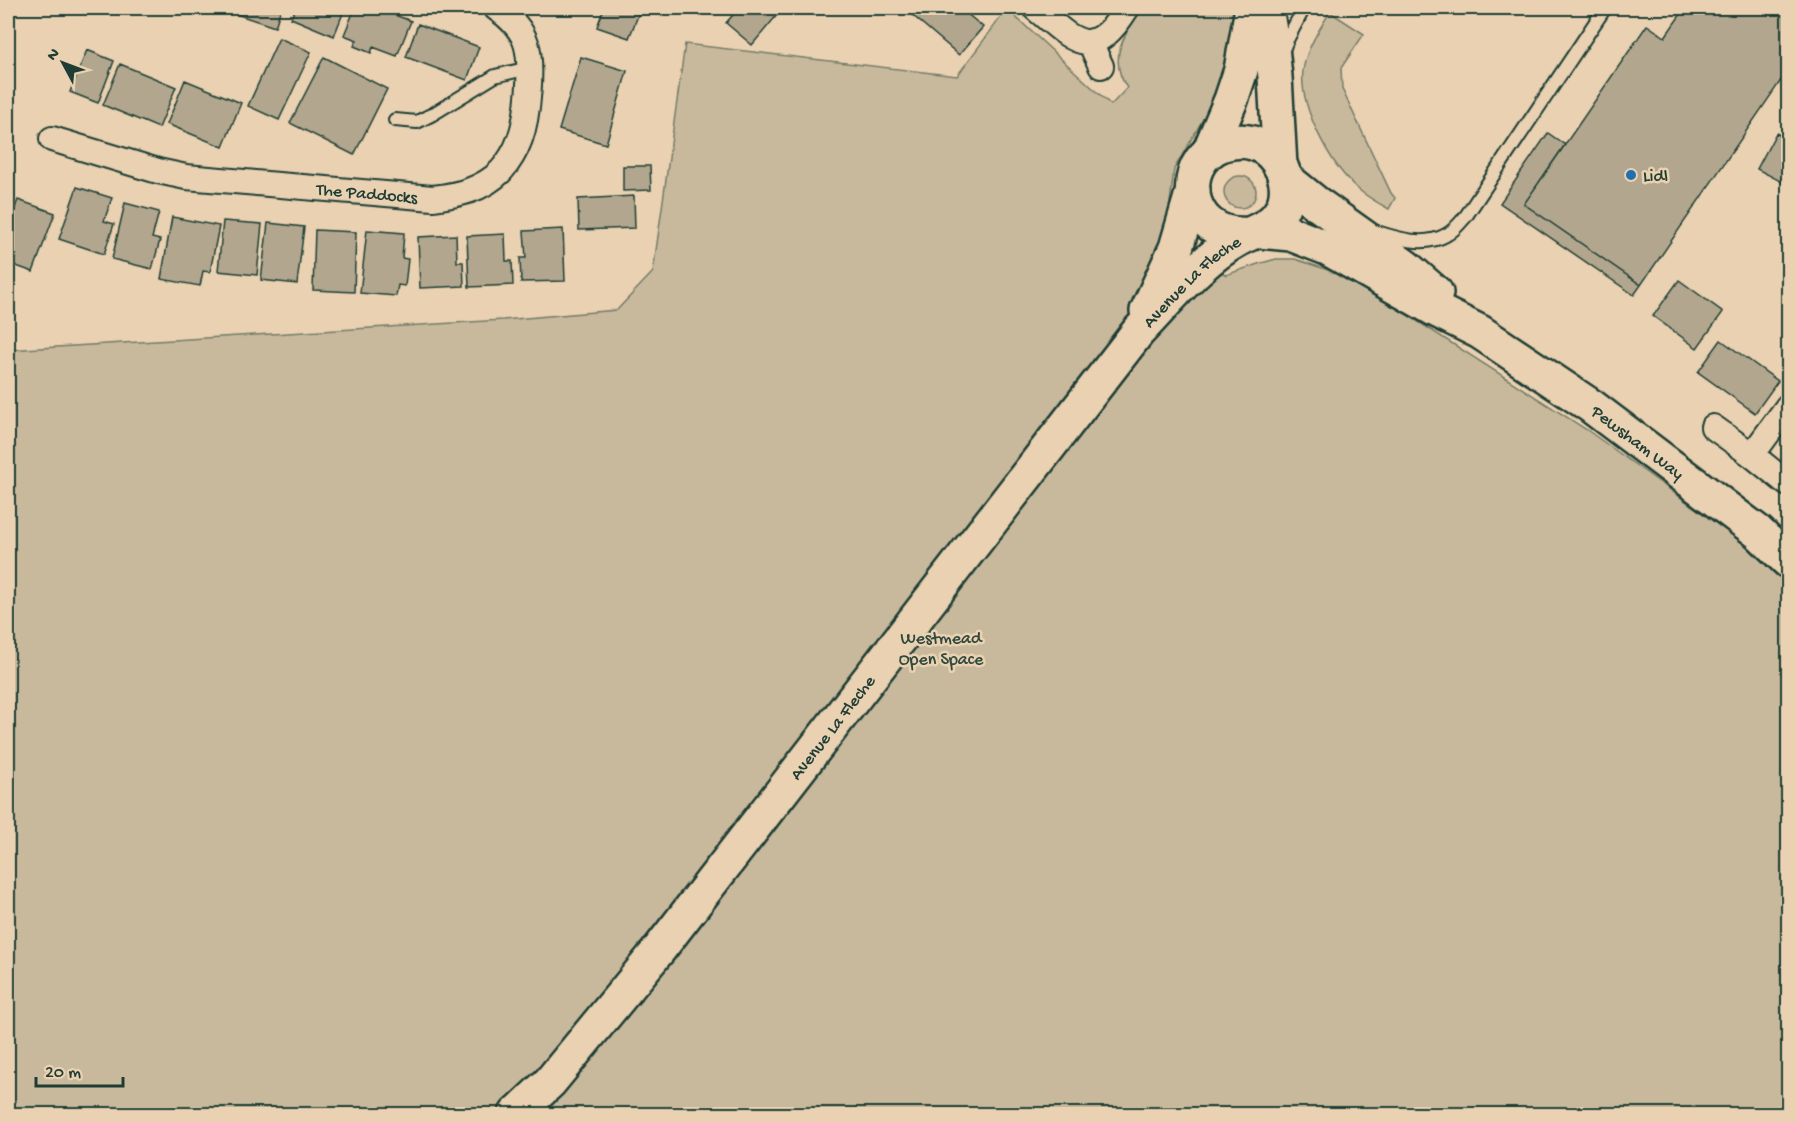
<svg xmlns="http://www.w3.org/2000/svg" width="1796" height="1122" viewBox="0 0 1796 1122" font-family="'Gochi Hand',sans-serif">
  <rect width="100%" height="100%" fill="#e9d1b1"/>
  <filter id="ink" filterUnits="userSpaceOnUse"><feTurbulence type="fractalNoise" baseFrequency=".0167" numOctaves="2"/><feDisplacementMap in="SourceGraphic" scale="12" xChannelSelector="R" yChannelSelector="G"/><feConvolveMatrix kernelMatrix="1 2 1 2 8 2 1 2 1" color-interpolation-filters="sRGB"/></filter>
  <g filter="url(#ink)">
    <path fill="#c8b99c" stroke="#747b68" stroke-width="1.5" d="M1141,8h91l1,7 -5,46 -8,25 -11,23 -35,60 -8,67 60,39 32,-11 18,-5h19l48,16 46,28 198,127 154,111 47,41v532h-1780v-764l495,-30 114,-10 36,-38 32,-228 272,32 50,-67 104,96 16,-17c-20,-31 -2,-53 14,-80z
      M1330,12l34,22 -23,34 1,21 49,104 4,5 -6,11c-11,-6 -22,-12 -31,-20 -27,-23 -59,-82 -55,-118 3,-22 16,-41 27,-59z
      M1224 192a16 16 0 1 1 32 0a16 16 0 1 1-32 0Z"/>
    <path fill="#b2a78e" stroke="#1f3d34" stroke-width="1.5" d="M225,8h56l-6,19 -51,-17z
      M296,8h49l-11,28 -43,-18z
      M355,8h21l35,13 -14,35 -24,-9 -2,6 -17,-7 3,-6 -13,-5z
      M604,8h37l-12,30 -32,-11z
      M739,8h44l-31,37 -26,-22z
      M904,8h56l23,19 -24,28z
      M1685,8h103v62l-147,215 -117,-81 123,-179 18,12z
      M418,24l61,23 -12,33 -61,-23z
      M279,38l32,14 -32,68 -31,-14z
      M87,50l27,11 -16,42 -28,-11z
      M324,57l63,32 -33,66 -64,-32z
      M581,57l46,14 -21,73 -47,-14z
      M120,64l56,23 -17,41 -56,-23z
      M185,80l56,23 -18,44 -56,-23z
      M1548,133l17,12 -41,59 117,81 -7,10 -134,-92z
      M1776,133l12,7v45l-31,-16z
      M623,166h27l1,24 -28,1z
      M77,187l35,11 -8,23 10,3 -10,30 -45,-15z
      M634,196l1,32 -56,2 -1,-31z
      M18,200l37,13 -22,59 -25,-9v-42h2z
      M125,203l34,9 -7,26 8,2 -8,29 -40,-10z
      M172,217l47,9 -9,46 -7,-1 -3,15 -39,-7z
      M223,221l39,3 -5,51 -39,-4z
      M268,223l36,4 -7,57 -36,-4z
      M563,229l2,52 -44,1 -1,-24h6l-2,-27z
      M315,230l41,2 -2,60 -41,-2z
      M367,230l37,3 -2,25 6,1 -3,27 -7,-1 -2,11 -36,-3z
      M505,234l1,27h6l1,24 -44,2 -2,-51z
      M456,235l1,27h6l1,24 -44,2 -2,-51z
      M1679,280l44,32 -26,36 -44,-32z
      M1721,340l57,41 -23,32 -57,-41z"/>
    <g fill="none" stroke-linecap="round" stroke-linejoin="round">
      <g stroke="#1f3d34" stroke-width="16">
        <path id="lane" d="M1282,52l5,-12 17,-32
          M395,120l22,2 16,-8 62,-38 34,-8
          M1377,232c22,7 48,15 69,3 8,-4 14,-12 20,-19l139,-208"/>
      </g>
      <g stroke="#1f3d34" stroke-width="28">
        <g id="street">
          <path d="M1035,8c39,33 57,56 92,0"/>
          <path d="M1093,41l1,10 7,15"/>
          <path id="s1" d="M52,139l106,32 28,6 247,21c25,-3 49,-8 68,-27 8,-9 15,-21 19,-32 8,-22 13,-74 6,-96 -5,-15 -18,-27 -30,-35"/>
          <path d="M1788,406l-36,49 36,29"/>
          <path d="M1713,427l39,28"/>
        </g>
      </g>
      <g stroke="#1f3d34" stroke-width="38">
        <path id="secondary" d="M1266,8l5,29 4,40 5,89
          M1209,152l22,-52 10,-30 11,-62"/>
      </g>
      <g stroke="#1f3d34" stroke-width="38">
        <g id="primary">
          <path d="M1285,178l31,25 90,64 30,26"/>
          <path id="s2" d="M1259,231l32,3 36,14 107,61 46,23 111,74 167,126 30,29"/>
          <path d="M1147,311l29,-63 17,-58"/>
          <path id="s3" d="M516,1114l34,-32 108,-131 480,-619c31,-32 62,-72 101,-93 15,-8 31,-11 41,-27 11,-17 7,-41 -6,-55 -10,-12 -26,-18 -41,-15 -59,8 -53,98 16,92"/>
        </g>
      </g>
      <use href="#lane" stroke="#e9d1b1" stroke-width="12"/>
      <use href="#street" stroke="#e9d1b1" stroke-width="24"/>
      <use href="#secondary" stroke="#e9d1b1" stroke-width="33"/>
      <use href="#primary" stroke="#e9d1b1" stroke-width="33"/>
    </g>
  </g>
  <circle fill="#1f6fb2" stroke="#e9d1b1" stroke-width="2" cx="1631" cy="175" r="6"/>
  <g text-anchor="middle" stroke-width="5" stroke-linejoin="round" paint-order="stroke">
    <g font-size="18" fill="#1f3d34" stroke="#e9d1b1" text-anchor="start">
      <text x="1643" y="181">Lidl</text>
    </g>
    <g font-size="18" fill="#1f3d34" stroke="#e9d1b1">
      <text dy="6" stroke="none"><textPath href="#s1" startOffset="321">The Paddocks</textPath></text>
      <text dy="6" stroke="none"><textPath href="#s3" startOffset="1074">Avenue La Fleche</textPath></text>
      <text dy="6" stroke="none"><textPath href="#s2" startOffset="438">Pewsham Way</textPath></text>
      <text dy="6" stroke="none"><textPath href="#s3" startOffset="500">Avenue La Fleche</textPath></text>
    </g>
    <g font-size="18" fill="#30493e" stroke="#e9d1b1">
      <text x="941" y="643">Westmead<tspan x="941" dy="21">Open Space</tspan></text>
    </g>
  </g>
  <rect width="1796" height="1122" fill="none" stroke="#e9d1b1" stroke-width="30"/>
  <rect x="15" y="15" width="1766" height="1092" fill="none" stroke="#1f3d34" stroke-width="2" filter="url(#ink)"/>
  <g transform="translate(63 63) rotate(311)" stroke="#e9d1b1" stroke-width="4.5" paint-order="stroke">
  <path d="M0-4.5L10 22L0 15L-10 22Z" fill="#1f3d34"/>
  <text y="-9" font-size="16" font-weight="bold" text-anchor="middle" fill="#1f3d34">N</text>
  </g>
  <path d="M36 1077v9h87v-9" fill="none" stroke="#1f3d34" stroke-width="3"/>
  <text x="45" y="1077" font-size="18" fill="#1f3d34" stroke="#e9d1b1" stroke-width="4.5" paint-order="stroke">20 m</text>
</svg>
